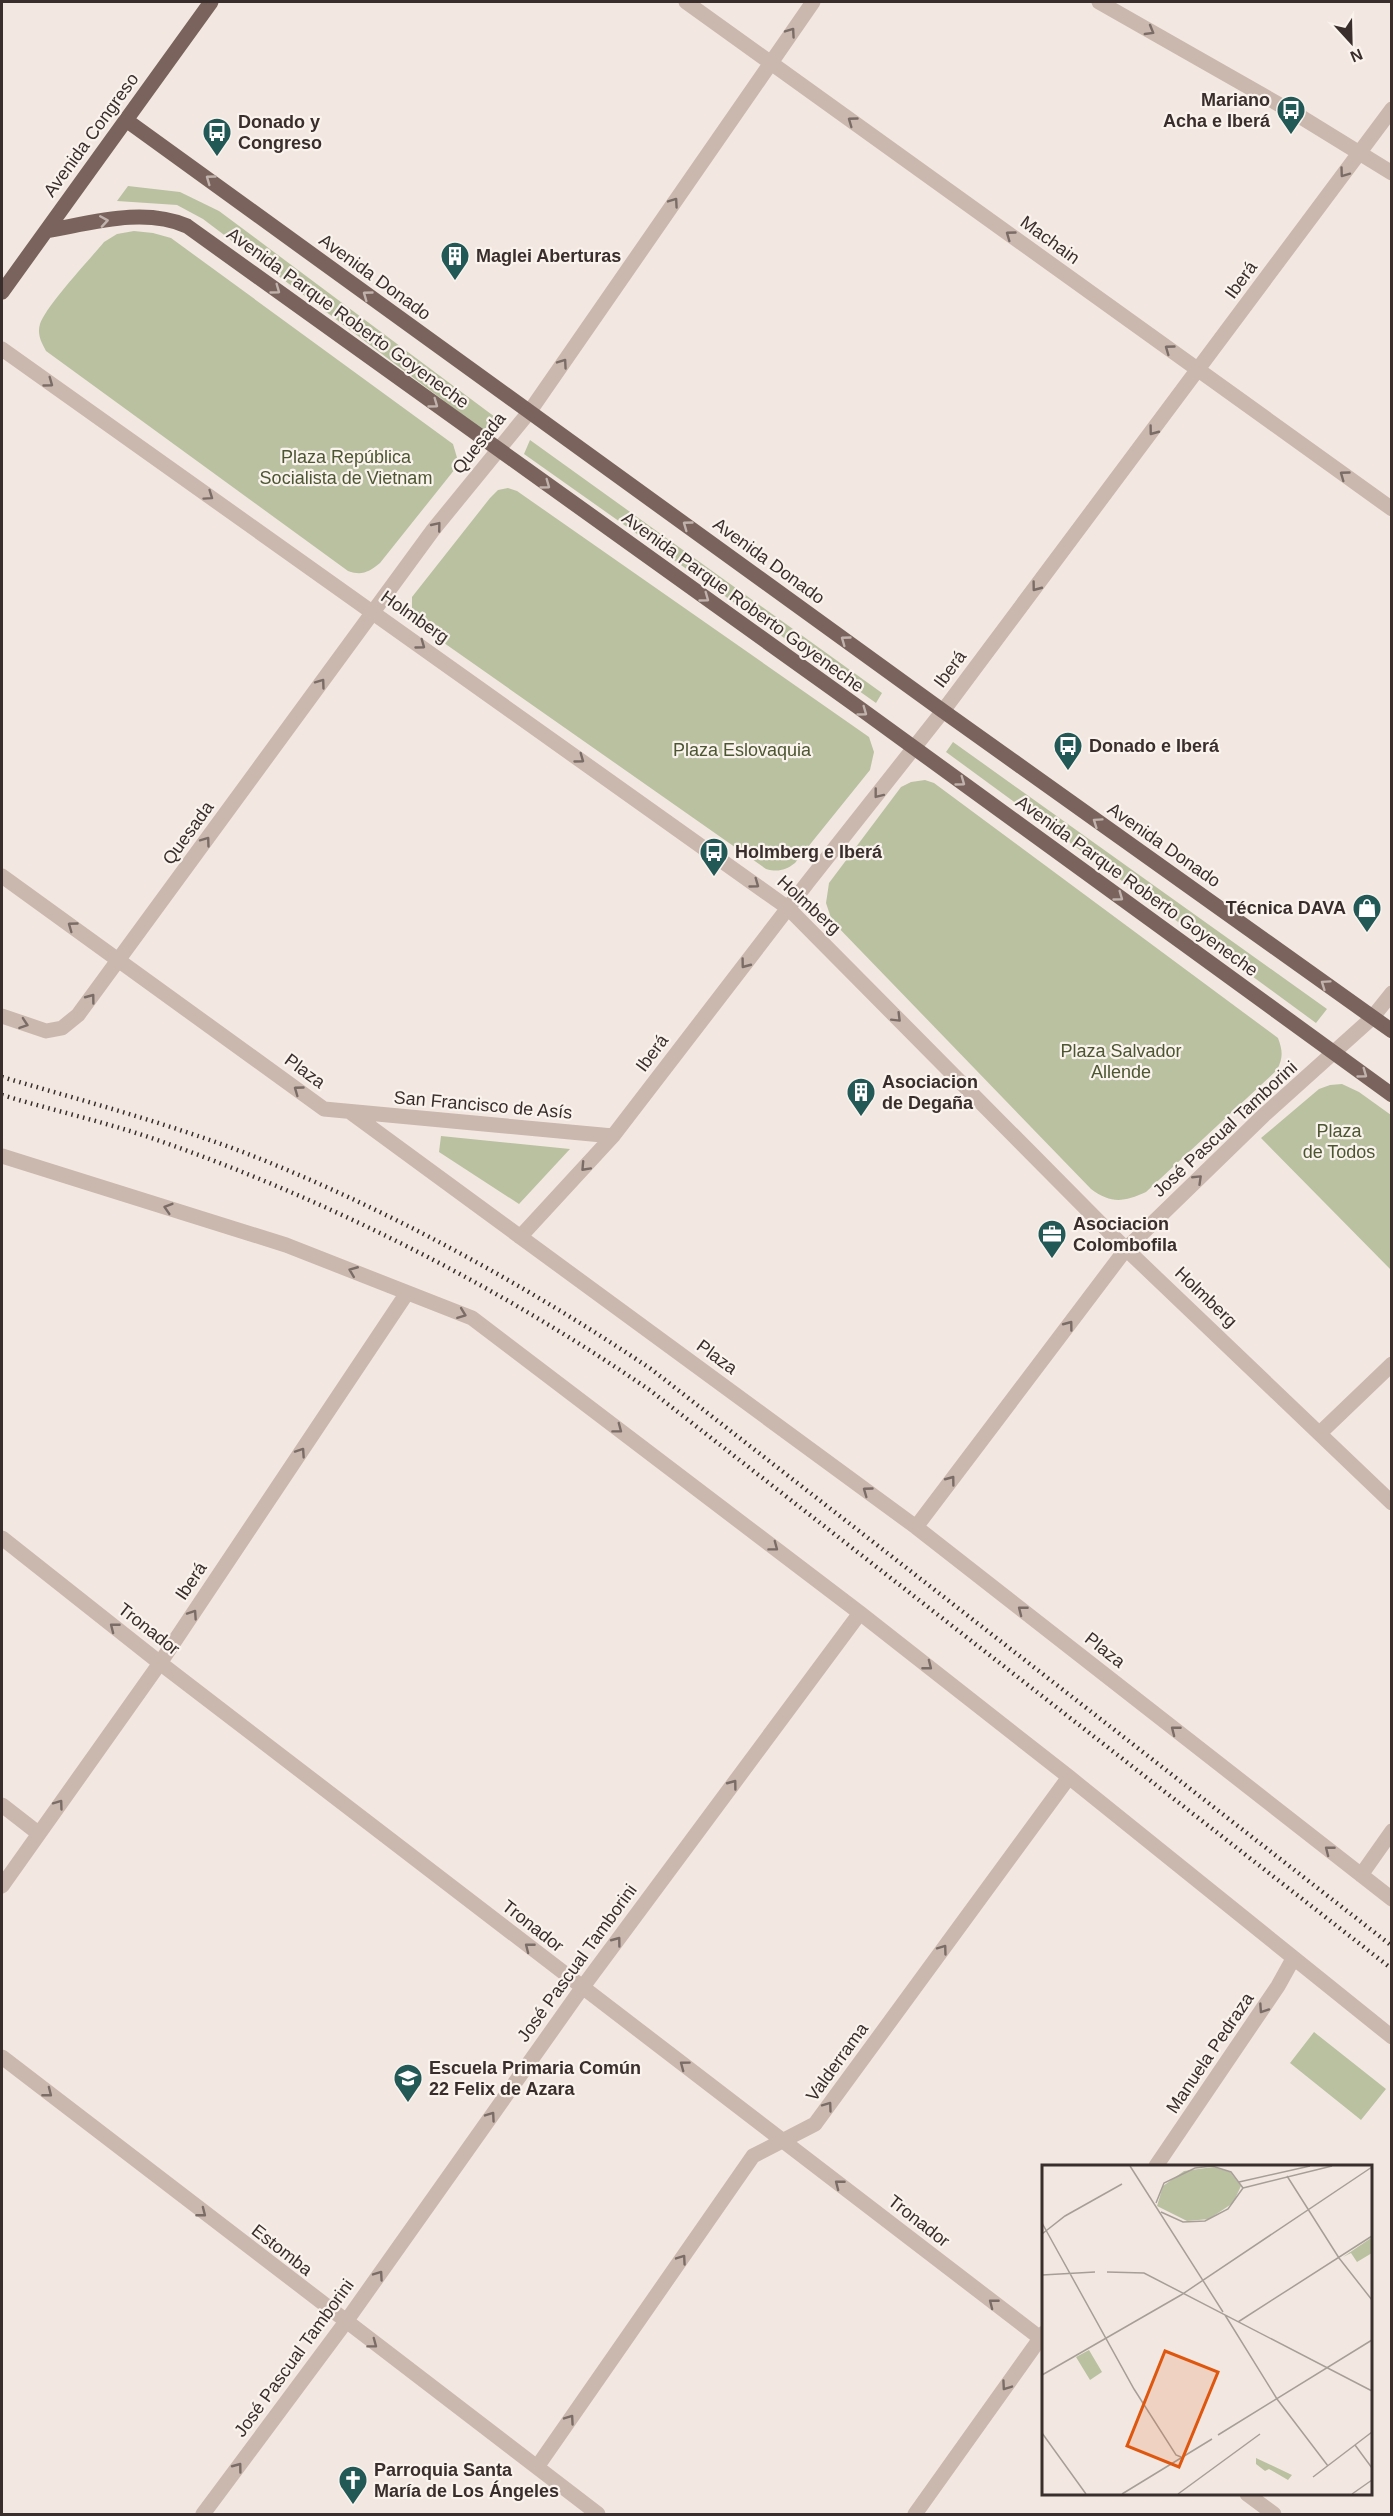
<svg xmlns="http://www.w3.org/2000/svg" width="1393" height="2516" viewBox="0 0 1393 2516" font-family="Helvetica,sans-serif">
  <rect width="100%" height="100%" fill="#f2e8e1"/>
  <path fill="#bac1a1" d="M128,186l52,6 39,19 276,206 -11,14 -281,-212 -26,-14 -60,-4z
    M134,231l19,2 18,5 282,206 5,17 -3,8 -75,94c-11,9 -18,13 -32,8l-302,-220c-5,-9 -9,-17 -6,-27 6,-18 50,-65 64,-82l13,-8z
    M530,440l352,253 -6,10 -352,-249z
    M508,488l9,3 352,246 5,15 -4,18 -75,93c-10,8 -18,9 -29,6l-349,-245 -5,-7v-20l78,-99 8,-8z
    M953,742l374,267 -11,14 -370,-271z
    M925,780l9,3 344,255c5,13 5,20 -1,32l-131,122c-22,10 -35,12 -55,-3l-259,-268 -6,-18 3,-20 72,-96 10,-5z
    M1342,1084l17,8 32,23v155l-130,-132 58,-49 11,-4z
    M441,1136l129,13 -51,55 -80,-52z
    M1314,2032l72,57 -25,31 -71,-57z"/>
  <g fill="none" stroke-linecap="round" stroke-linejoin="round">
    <path stroke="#cab7ad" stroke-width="15" d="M686,2l706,507
      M1099,2l202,115 91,56
      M2,349l786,559 338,341 266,254
      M2,876l322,233 289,27
      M2,1016l44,15 16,-3 16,-13 355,-485 97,-119 283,-409
      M350,1112l566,415 476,372
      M2,1156l284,89 186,73 388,295 209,164 323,260
      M520,1237l93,-101 195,-254 135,-171 449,-602
      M1320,1433l72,-69
      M916,1527l210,-278 138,-134 108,-97 20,-25
      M2,1538l158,125 884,678
      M2,1805l36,28
      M1361,1875l31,-44
      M2,1886l158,-223 247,-370
      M2,2057l596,457
      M1156,2166l122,-180 15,-27
      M537,2467l216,-311 62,-32 254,-347
      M1247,2494l27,20
      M203,2514l142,-191 237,-335 278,-375
      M915,2514l129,-181"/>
    <path stroke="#7a635d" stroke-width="15" d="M126,120l817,591 449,320
      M46,231c46,-8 97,-24 141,-5l671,481 534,388
      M2,292l209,-290"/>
    <path stroke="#392e2b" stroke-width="4.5" stroke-dasharray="1.5 4.5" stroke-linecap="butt" d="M2,1077c82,24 165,46 246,77 140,55 278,131 403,215l741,577
      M2,1095c53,16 108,28 161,47 172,61 337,145 488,249l741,578"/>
  </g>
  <defs><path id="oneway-chevron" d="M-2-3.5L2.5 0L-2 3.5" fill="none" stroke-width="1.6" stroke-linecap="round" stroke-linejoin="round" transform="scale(1.5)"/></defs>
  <g stroke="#7a6c66">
    <use href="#oneway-chevron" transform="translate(1150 31) rotate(30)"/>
    <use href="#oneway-chevron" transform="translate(791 32) rotate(-55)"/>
    <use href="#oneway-chevron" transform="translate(852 121) rotate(-144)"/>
    <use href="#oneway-chevron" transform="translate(1344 173) rotate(126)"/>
    <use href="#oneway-chevron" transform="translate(674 202) rotate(-55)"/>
    <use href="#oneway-chevron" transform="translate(1010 235) rotate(-144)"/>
    <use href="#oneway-chevron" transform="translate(1169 349) rotate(-144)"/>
    <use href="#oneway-chevron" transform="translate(563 363) rotate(-55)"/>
    <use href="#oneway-chevron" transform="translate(49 383) rotate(36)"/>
    <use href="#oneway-chevron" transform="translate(1153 431) rotate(127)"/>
    <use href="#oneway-chevron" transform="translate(1344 475) rotate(-144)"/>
    <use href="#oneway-chevron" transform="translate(209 496) rotate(35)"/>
    <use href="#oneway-chevron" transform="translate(437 526) rotate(-51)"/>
    <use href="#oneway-chevron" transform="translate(1036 587) rotate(127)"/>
    <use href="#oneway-chevron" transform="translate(421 645) rotate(36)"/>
    <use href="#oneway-chevron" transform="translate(321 683) rotate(-54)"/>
    <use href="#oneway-chevron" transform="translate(580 759) rotate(36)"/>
    <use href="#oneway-chevron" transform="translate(878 794) rotate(128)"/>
    <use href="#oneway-chevron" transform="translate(206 841) rotate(-54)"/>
    <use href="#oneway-chevron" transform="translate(755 884) rotate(36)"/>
    <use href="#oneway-chevron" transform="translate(72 926) rotate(-144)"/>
    <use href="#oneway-chevron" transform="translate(745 964) rotate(127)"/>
    <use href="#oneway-chevron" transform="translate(91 998) rotate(-53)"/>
    <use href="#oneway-chevron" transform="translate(897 1018) rotate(45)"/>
    <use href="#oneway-chevron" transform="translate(24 1024) rotate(19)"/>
    <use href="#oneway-chevron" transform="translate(298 1090) rotate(-144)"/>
    <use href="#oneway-chevron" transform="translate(585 1167) rotate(133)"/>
    <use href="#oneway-chevron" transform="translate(1198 1179) rotate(-44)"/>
    <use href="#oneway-chevron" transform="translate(168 1208) rotate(-163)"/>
    <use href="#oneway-chevron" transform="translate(353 1271) rotate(-158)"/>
    <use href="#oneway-chevron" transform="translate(462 1314) rotate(21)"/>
    <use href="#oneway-chevron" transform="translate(1069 1325) rotate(-53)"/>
    <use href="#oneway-chevron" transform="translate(618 1429) rotate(37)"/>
    <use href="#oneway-chevron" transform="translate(301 1452) rotate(-56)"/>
    <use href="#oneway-chevron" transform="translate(951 1480) rotate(-53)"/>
    <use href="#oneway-chevron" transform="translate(867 1491) rotate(-144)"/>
    <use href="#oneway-chevron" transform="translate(774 1547) rotate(37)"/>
    <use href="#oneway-chevron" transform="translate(1022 1610) rotate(-142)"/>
    <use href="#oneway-chevron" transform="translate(193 1614) rotate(-56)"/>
    <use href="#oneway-chevron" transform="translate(114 1627) rotate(-142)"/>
    <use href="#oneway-chevron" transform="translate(928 1666) rotate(38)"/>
    <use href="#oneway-chevron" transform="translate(1175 1730) rotate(-142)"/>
    <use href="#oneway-chevron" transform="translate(733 1784) rotate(-53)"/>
    <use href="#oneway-chevron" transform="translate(59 1804) rotate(-54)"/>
    <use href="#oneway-chevron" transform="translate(1329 1850) rotate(-142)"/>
    <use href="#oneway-chevron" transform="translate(617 1941) rotate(-53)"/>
    <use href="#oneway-chevron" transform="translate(529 1947) rotate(-142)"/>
    <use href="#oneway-chevron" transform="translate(943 1949) rotate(-54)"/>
    <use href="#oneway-chevron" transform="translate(1263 2009) rotate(124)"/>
    <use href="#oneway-chevron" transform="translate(684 2065) rotate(-143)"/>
    <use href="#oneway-chevron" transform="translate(48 2093) rotate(38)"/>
    <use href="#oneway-chevron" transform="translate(828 2106) rotate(-54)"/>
    <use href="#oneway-chevron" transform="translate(491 2116) rotate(-55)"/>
    <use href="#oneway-chevron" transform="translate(839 2184) rotate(-142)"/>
    <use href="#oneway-chevron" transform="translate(202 2213) rotate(38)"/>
    <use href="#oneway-chevron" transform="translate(682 2259) rotate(-55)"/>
    <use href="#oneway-chevron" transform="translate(379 2275) rotate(-55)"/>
    <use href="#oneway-chevron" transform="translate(993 2303) rotate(-142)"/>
    <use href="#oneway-chevron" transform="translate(373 2344) rotate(37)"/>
    <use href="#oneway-chevron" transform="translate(1006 2386) rotate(125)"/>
    <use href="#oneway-chevron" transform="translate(570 2419) rotate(-55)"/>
    <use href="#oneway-chevron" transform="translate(238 2467) rotate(-53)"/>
  </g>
  <g stroke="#c0b2ac">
    <use href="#oneway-chevron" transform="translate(210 179) rotate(-144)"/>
    <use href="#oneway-chevron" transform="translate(104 221) rotate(-9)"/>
    <use href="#oneway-chevron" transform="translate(276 290) rotate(36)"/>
    <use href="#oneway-chevron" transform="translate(367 295) rotate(-144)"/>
    <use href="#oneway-chevron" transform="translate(434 404) rotate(36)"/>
    <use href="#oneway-chevron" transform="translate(546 485) rotate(36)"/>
    <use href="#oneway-chevron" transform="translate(687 525) rotate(-144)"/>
    <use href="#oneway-chevron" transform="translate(705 598) rotate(36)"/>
    <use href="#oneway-chevron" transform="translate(845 640) rotate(-144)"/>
    <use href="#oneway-chevron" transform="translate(863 712) rotate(36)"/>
    <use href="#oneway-chevron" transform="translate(961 782) rotate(36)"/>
    <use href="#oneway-chevron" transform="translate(1097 822) rotate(-145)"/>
    <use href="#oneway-chevron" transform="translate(1119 897) rotate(36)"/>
    <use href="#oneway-chevron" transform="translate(1325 984) rotate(-145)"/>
    <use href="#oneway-chevron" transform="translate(1363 1074) rotate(36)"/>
  </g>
  <defs>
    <g id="bus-pin" transform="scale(1.5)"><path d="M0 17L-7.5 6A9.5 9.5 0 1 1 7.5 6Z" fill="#225956" stroke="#faf2ed"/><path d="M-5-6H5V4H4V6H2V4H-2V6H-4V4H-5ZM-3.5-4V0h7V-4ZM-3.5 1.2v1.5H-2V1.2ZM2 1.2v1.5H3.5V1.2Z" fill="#fff"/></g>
    <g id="building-pin" transform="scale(1.5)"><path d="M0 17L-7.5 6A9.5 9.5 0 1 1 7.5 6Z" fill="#225956" stroke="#faf2ed"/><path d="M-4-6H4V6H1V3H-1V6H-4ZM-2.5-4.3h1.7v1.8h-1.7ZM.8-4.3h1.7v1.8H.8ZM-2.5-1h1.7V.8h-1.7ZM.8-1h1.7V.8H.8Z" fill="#fff"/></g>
    <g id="shop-pin" transform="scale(1.5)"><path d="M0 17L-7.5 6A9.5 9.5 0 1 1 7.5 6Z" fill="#225956" stroke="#faf2ed"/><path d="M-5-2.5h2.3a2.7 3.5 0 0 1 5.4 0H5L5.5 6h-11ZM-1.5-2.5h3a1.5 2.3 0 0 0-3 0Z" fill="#fff"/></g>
    <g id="office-pin" transform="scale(1.5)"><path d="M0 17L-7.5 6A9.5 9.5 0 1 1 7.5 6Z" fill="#225956" stroke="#faf2ed"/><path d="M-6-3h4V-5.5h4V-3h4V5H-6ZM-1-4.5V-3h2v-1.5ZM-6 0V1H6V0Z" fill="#fff"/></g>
    <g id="school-pin" transform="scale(1.5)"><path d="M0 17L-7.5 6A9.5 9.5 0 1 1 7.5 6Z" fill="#225956" stroke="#faf2ed"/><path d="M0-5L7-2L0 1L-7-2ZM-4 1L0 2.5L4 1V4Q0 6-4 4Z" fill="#fff"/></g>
    <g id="church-pin" transform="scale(1.5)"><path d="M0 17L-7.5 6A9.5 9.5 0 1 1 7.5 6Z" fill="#225956" stroke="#faf2ed"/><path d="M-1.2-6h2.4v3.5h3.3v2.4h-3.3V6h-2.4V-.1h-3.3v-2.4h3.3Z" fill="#fff"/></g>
  </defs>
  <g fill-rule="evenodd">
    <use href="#bus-pin" x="1291" y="110"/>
    <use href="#bus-pin" x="217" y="132"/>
    <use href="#building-pin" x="455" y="256"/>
    <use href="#bus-pin" x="1068" y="746"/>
    <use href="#bus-pin" x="714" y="852"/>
    <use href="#shop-pin" x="1367" y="908"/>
    <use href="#building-pin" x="861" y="1092"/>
    <use href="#office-pin" x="1052" y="1234"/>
    <use href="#school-pin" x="408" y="2078"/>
    <use href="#church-pin" x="353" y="2480"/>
  </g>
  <g text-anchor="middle" stroke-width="4.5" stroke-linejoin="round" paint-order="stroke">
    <g font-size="18" font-weight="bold" fill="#392e2b" stroke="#faf2ed" text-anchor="start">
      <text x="1270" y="106" text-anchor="end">Mariano<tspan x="1270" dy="21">Acha e Iberá</tspan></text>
      <text x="238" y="128">Donado y<tspan x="238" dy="21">Congreso</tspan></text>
      <text x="476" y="262">Maglei Aberturas</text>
      <text x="1089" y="752">Donado e Iberá</text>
      <text x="735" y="858">Holmberg e Iberá</text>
      <text x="1346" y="914" text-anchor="end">Técnica DAVA</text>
      <text x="882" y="1088">Asociacion<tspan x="882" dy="21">de Degaña</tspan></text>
      <text x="1073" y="1230">Asociacion<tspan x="1073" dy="21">Colombofila</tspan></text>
      <text x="429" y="2074">Escuela Primaria Común<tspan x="429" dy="21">22 Felix de Azara</tspan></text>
      <text x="374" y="2476">Parroquia Santa<tspan x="374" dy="21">María de Los Ángeles</tspan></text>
    </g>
    <g font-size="18" fill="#392e2b" stroke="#faf2ed">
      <text transform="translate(91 135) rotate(-54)" y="6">Avenida Congreso</text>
      <text transform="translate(1050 240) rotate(36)" y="6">Machain</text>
      <text transform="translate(375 277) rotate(36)" y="6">Avenida Donado</text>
      <text transform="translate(1241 280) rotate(-54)" y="6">Iberá</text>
      <text transform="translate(348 318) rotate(36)" y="6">Avenida Parque Roberto Goyeneche</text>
      <text transform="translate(479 443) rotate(-51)" y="6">Quesada</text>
      <text transform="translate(769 561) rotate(36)" y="6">Avenida Donado</text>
      <text transform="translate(743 602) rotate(36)" y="6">Avenida Parque Roberto Goyeneche</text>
      <text transform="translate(415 617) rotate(35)" y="6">Holmberg</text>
      <text transform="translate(950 669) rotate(-53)" y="6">Iberá</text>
      <text transform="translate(188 833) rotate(-54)" y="6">Quesada</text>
      <text transform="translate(1164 845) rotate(35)" y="6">Avenida Donado</text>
      <text transform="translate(1137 886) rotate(36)" y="6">Avenida Parque Roberto Goyeneche</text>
      <text transform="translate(809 905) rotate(42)" y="6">Holmberg</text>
      <text transform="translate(652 1053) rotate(-53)" y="6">Iberá</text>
      <text transform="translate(305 1071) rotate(36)" y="6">Plaza</text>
      <text transform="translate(483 1105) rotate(5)" y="6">San Francisco de Asís</text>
      <text transform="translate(1225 1129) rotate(-43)" y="6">José Pascual Tamborini</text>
      <text transform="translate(1206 1297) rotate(44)" y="6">Holmberg</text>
      <text transform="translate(717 1357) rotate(36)" y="6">Plaza</text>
      <text transform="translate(191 1581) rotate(-56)" y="6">Iberá</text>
      <text transform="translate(149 1629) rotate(38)" y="6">Tronador</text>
      <text transform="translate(1105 1650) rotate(38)" y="6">Plaza</text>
      <text transform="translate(533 1926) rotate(38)" y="6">Tronador</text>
      <text transform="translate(577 1963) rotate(-54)" y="6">José Pascual Tamborini</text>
      <text transform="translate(1210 2053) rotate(-56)" y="6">Manuela Pedraza</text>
      <text transform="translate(837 2062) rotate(-54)" y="6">Valderrama</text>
      <text transform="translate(919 2221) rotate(38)" y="6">Tronador</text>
      <text transform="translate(282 2250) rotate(38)" y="6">Estomba</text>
      <text transform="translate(294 2358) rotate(-54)" y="6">José Pascual Tamborini</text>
    </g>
    <g font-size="18" fill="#4c5630" stroke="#faf2ed">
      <text x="346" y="463">Plaza República<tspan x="346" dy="21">Socialista de Vietnam</tspan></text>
      <text x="742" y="756">Plaza Eslovaquia</text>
      <text x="1121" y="1057">Plaza Salvador<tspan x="1121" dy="21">Allende</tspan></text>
      <text x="1339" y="1137">Plaza<tspan x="1339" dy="21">de Todos</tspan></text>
    </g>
  </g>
  <g transform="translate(1042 2165)">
    <rect width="330" height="330" fill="#f2e8e1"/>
    <path d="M171,2l17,5 11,14 -8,17 -24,16 -22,2 -30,-15 6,-20 21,-15zM329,73l1,15 -15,9 -6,-9 -8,4zM47,185l13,22 -12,8 -14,-23zM214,293l36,17 -4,5 -19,-11 -4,2 -9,-7z" fill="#bac1a1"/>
    <path fill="none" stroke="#a89e98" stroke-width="1.5" d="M88,1l93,146M245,11l52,82M197,17l71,-16M201,23l89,-22M114,38l8,-20 31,-15 17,-2 19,6 12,16M119,47l22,10 22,-1 23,-12 15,-21M0,58l92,166 42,66 5,2M0,69l23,-18 57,-32M297,93l33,42M65,107l37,1 228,118M0,110l53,-3M183,150l52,84 51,67M196,157l134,-86M0,210l139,-80 191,-128M0,268l44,61M176,270l154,-95M313,280l17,23M271,312l59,-45M80,329l90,-55M136,329l82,-60M310,329l20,-14"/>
    <path fill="#df570e" fill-opacity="0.15" stroke="#df570e" stroke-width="3" d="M123,186l53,21 -39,95 -52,-21z"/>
    <rect width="330" height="330" fill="none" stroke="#392e2b" stroke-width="3"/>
  </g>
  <rect width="1393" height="2516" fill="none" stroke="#392e2b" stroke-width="6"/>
  <g transform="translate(1351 42) rotate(158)" stroke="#faf2ed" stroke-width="4.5" paint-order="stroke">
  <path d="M0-4.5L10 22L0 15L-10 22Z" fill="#392e2b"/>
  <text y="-9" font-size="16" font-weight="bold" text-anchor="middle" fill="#392e2b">N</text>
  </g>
</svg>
